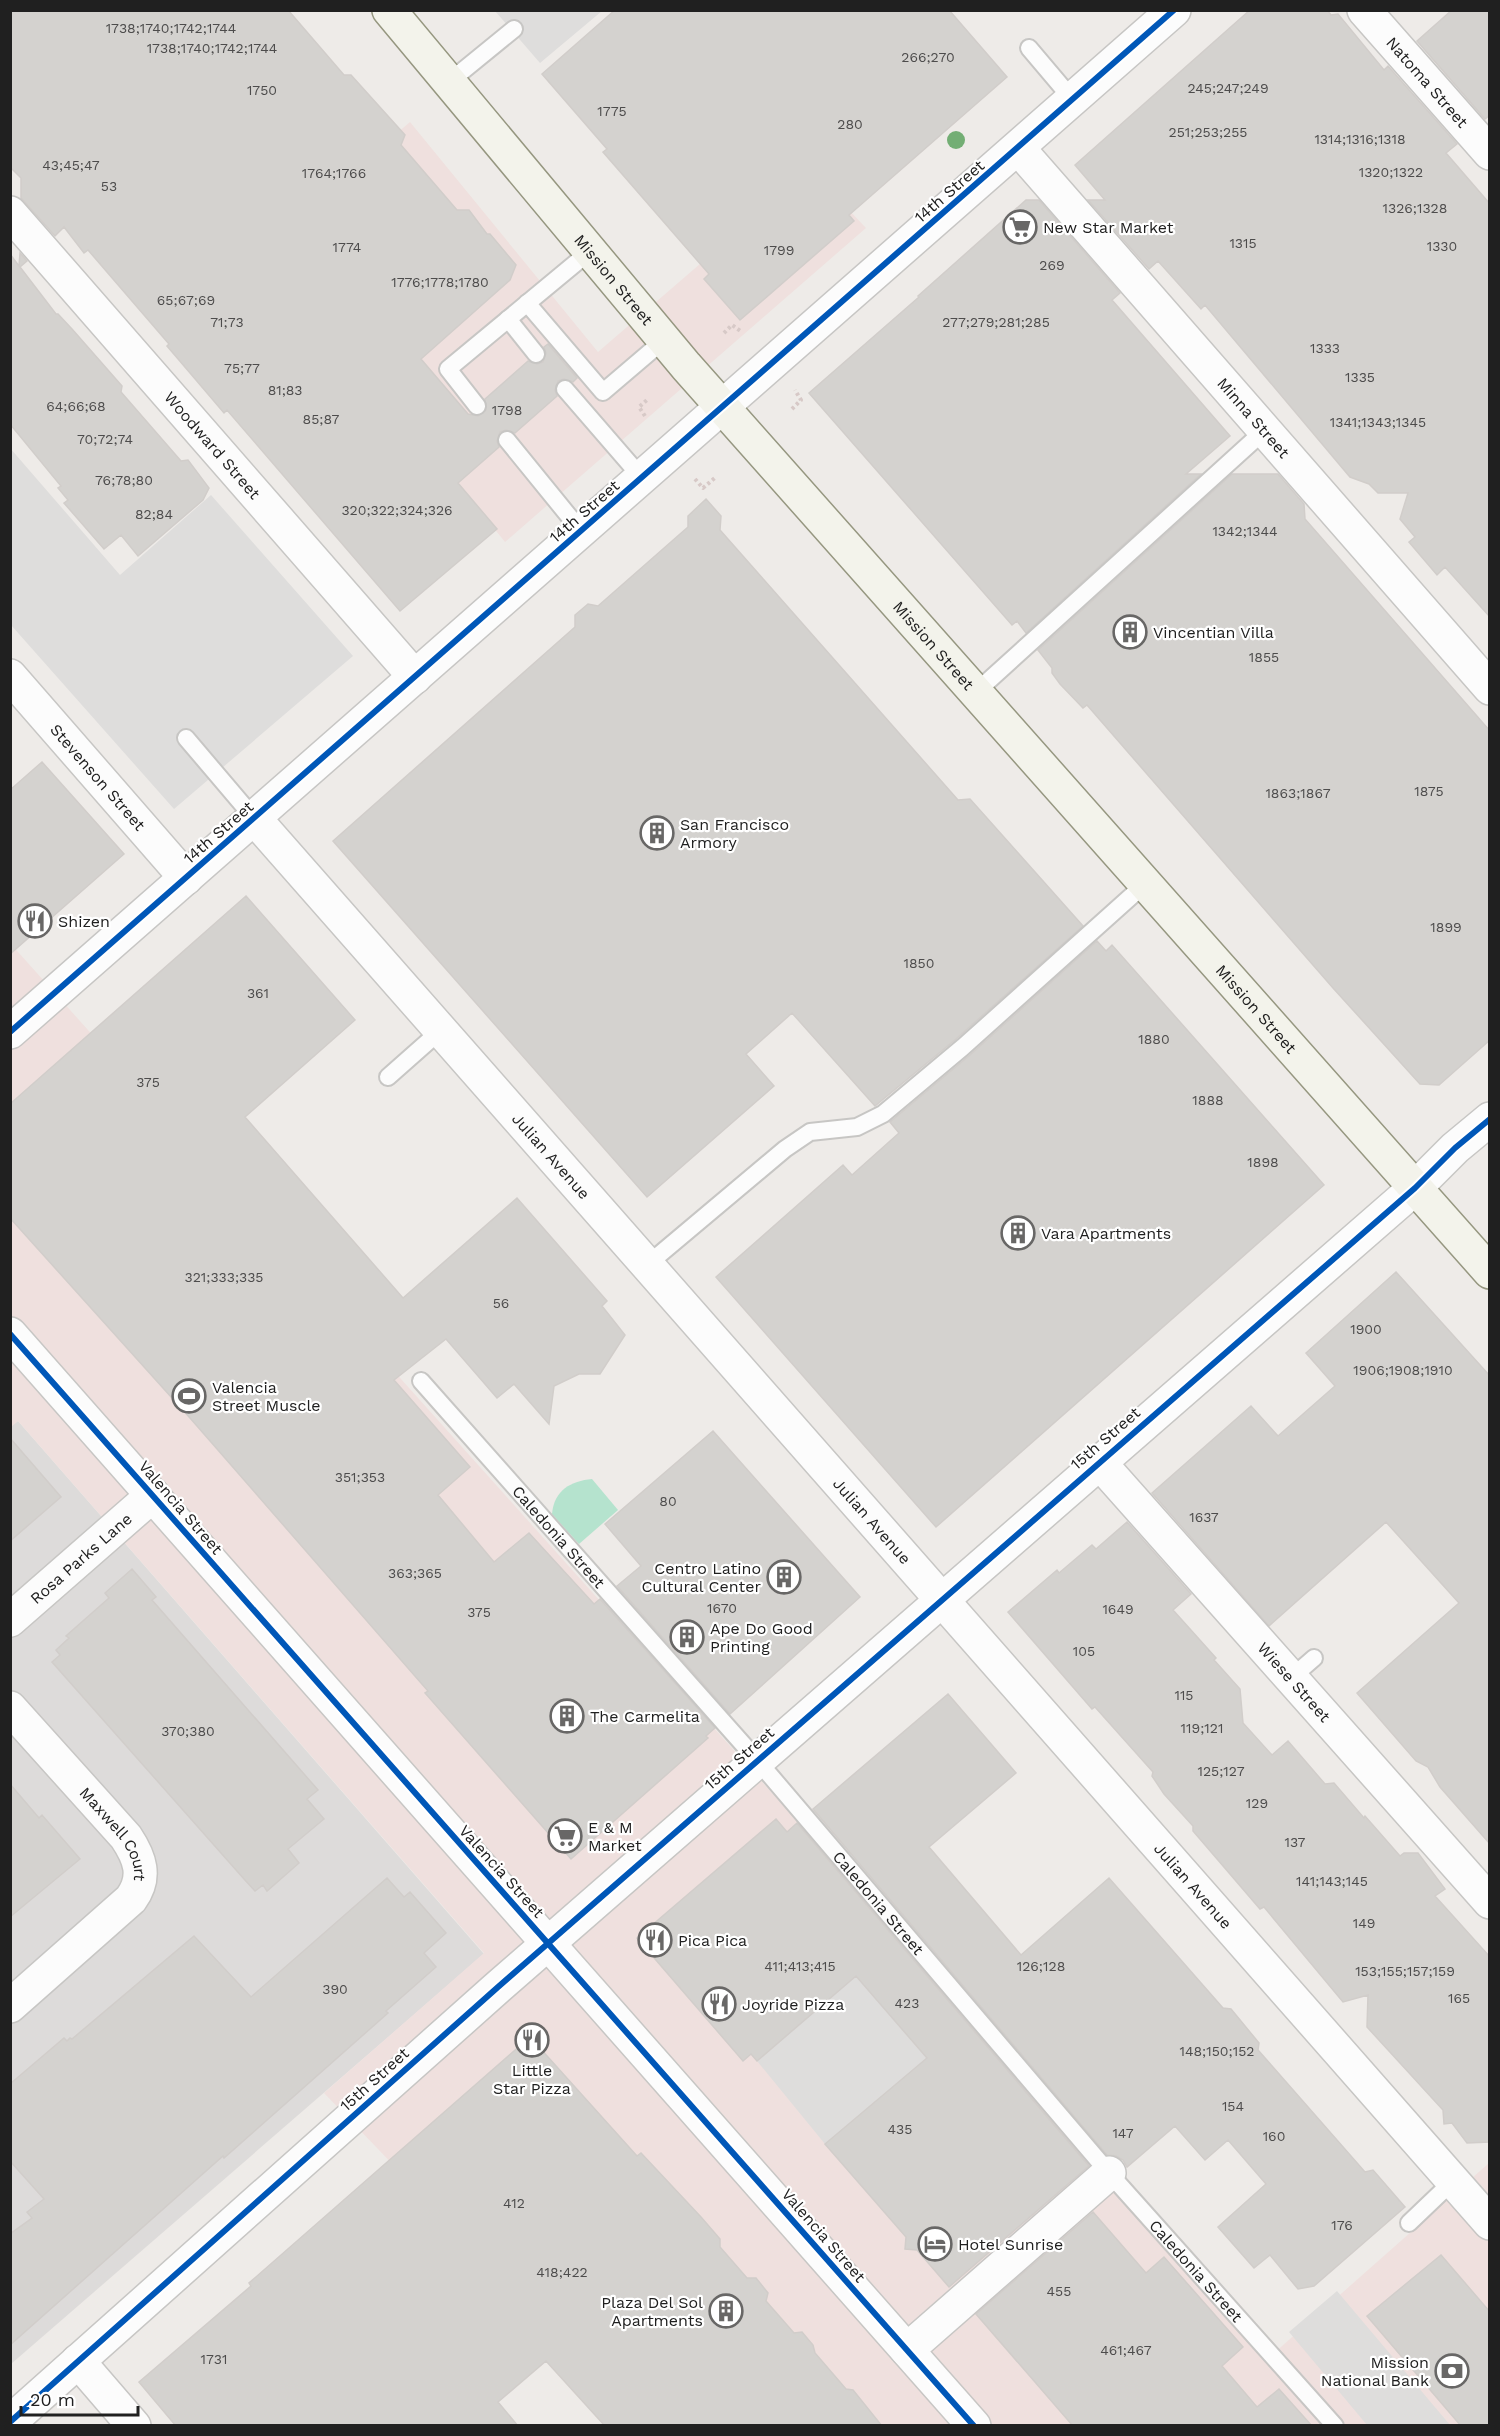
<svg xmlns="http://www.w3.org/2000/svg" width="1500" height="2436" viewBox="0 0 1500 2436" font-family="'Work Sans',sans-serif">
  <rect width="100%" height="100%" fill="#eeebe8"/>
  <path fill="#dddbda" d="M18,1421l466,533 -473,410 -1,-937z"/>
  <path fill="#efe0de" d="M410,122l188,230 212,-183 56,59 -361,314 -239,-297z
    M10,943l1250,1394 13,17 216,-191v262h-845l-320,-332 160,-140 -466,-532 -7,6z"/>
  <path fill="#b5e3ce" d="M592,1479l26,31 -39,34 -27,-30c2,-24 19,-33 40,-35z"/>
  <path fill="#dedddc" d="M495,11h107l-62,52z
    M10,448l110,127 91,-80 142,161 -179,153 -163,-184z
    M856,1976l71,82 -102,86 -68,-83z
    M1337,2291l113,134h-83l-78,-93z"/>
  <path fill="#d4d2cf" stroke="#d1cdca" stroke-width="1.5" d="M10,10h278l56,65h7l54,60 -4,10 56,65h12l18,24h3l26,31 -6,15 -89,79 47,55 10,2 8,-6 -1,-11 43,-38 9,3 6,-2 3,-9 -2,-6 4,-3 29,34 -4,4 -9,-3 -6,2 -3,9 2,6 -42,37 -9,-3 -6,2 -3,9 2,6 -41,36 39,46 -97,82 -173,-201 -3,3 -28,-33 -29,-34 2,-2 -81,-94 -4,3 -20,-26 -9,9 -34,-38v-20l-11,-11z
    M615,10h334l58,67 -158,138 5,6 -114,99 -36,-41 5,-5 -106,-122 4,-3 -65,-75z
    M1250,10h77l4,5 7,-1 46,56 4,-4 69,78 -11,9 44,51v413l-45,-50 -8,8 -28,-33 6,-5 -15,-18 8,-26h-30l-9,-9 -19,-7 -145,-172 -4,4 -43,-48 -9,8 -61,-69h17l-30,-35z
    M1452,10h38v105l-5,4 -68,-78z
    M1026,200h13l81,93 -8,7 118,136 -44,38h15l-175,159 -9,-12 -5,4 -203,-232 110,-96 -1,-1z
    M20,253l7,8 -7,6 36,47h2l14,15 50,57 -1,6 60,69 7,-1 21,28 -6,12 -65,56 -17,-21 -17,14 -40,-46 4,-3 -10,-12 3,-2 -51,-62v-170l9,12z
    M1232,474h46l26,30 1,15 185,212v309l-51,45 -19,-1 -87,-96 -246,-283 -4,3 -23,-24 -8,-11v-5l-14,-18z
    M706,499l15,17 -1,14 238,270 12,-1 113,127 -127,113 -81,67 -83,-93 -46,41 28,32 -127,111 -314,-356 242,-214v-12l13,-11 10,2 90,-79v-11z
    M42,762l82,92 -114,100v-164z
    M246,896l109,124 -110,97 158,181 114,-100 90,103 -5,5 23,29 -25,39h-21l-25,12 -5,38 -35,-40 -17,14 -51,-59 -52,41 76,87 -32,28 56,67 35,-29 65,71 6,-5 115,129 -9,8 2,2 -137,121 -146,-166 3,-2 -238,-273 -180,-200v-114z
    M1097,941l9,10 6,-6 212,240 -388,342 -220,-250 127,-112 9,10 47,-42 -9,-11 80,-67z
    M1396,1272l94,104v468l-50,-57 -12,-20 -12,-6 -59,-68 102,-90 -73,-81 -117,104 -117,-133 99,-87 27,30 57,-50 -29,-33z
    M713,1431l147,166 -130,117 -113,-128 24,-20 -36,-42z
    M10,1438l51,59 -51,44z
    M1127,1522l64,72 -18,16 43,48 -2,2 26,29 3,34 29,32 16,-14 37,43 9,-1 30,35 1,-2 35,40 4,-3h14l27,36 -10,7 55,61v185l-23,1 -15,-20 -8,1 -1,-14 -76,-83 1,-32 -25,7 -79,-95 -4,2 -67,-78v-5l-29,-32 -12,-18 1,-4 -58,-65 -3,2 -84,-97 49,-42 2,3 33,-28 4,4z
    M132,1569l24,28 -4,3 166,190 -11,9 17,20 -36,30 11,14 -32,28 -4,-6 -8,6 -11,-12 -192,-217 8,-7 -4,-5 13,-12 -3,-2 43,-38 -4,-5z
    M948,1694l68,79 -87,74 92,108 88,-77 114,130 8,1 28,34 -1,7 107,122 8,-2 32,37 -91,79 -16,3 -28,-34 -16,13 -36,-41 48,-43 -38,-44 -23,20 -30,-34 -48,41 -4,-7 -7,-4 -9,-1 -294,-346z
    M10,1784l29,34 3,-3 38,44 -70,58z
    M776,1819l11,13 10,-9 292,343 -140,121 -32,-37 -12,-1 1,-12 -81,-93 102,-86 -71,-82 -99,85 -6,-7 -8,7 -106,-123z
    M387,1878l17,19 6,-5 36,41 -22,20 12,14 -50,44 2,2 -164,145 -1,-2 -213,189v-111l22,-16 -5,-6 17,-13 -34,-38v-77l54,-46 3,3 3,-3 2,1 122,-103 57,61z
    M530,2037l107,119 4,-3 60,64 19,22v8l27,31h9l12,15 -2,8 28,32 8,-1 11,13 2,8 31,36 7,1 29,36h-277l-59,-65 -48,41 20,24h-342l-37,-44 112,-96 -2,-3z
    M1093,2212l53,61 18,-16 79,90 -21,19 35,41 22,-18 33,37h-239l-97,-112z
    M1441,2255l49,57v114h-29l-94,-110z"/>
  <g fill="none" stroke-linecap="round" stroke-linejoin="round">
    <g stroke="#c7c6c4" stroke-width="20">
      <g id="service">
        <path d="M1029,48l44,52"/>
        <path d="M449,82l65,-53"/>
        <path d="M527,303l76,89 61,-52"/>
        <path d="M508,319l28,35"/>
        <path d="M565,389l77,89"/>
        <path d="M477,406l-29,-37 141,-117"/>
        <path d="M507,440l74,91"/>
        <path d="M976,692l289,-262"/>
        <path d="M186,738l68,80"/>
        <path d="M388,1077l52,-46"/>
        <path d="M647,1265l138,-116 25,-17 47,-5 26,-13 80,-67 183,-164"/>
        <path id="s1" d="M421,1381l336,379 352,413 226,253"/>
        <path d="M1291,1678l23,-20"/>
        <path d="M1409,2223l44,-42"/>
      </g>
    </g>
    <g stroke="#c7c6c4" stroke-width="36">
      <g id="minor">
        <path id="s2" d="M1364,10l126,143"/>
        <path id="s3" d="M1018,148l472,540"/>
        <path id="s4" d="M10,213l405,464"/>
        <path id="s5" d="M10,676l176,202"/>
        <path id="s6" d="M254,818l1236,1405"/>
        <path d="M10,1032l1164,-1022"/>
        <path id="s7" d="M1099,1462l391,440"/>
        <path id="s8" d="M10,1620l143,-125"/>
        <path id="s9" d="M10,1708l116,129c14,21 21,40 5,62l-121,107"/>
        <path d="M907,2350l202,-177"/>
        <path d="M78,2361l56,65"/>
        <path d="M10,2422l488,-435 917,-799 40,-40 35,-29"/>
      </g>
    </g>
    <g stroke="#c7c6c4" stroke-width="36">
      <path id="tertiary" d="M10,1334l964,1092"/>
    </g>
    <g stroke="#969780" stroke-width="36">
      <g id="secondary">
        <path id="s10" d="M389,10l297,356 804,906"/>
      </g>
    </g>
    <path stroke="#d7c9c7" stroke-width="4" stroke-dasharray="3 3" stroke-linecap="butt" d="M724,333l8,-8 10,7
      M792,409l9,-9 -6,-10
      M645,416l-6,-9 8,-7
      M695,479l8,9 13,-11"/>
    <use href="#service" stroke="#fcfcfc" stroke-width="16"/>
    <use href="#minor" stroke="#fcfcfc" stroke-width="33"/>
    <use href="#tertiary" stroke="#fcfcfc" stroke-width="33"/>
    <use href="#secondary" stroke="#f3f3eb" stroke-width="33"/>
    <g stroke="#fff" stroke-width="10">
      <path id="cycleway" d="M10,1032l1164,-1022
        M10,1334l964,1092
        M10,2422l488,-435 917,-799 40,-40 35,-29"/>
    </g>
    <use href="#cycleway" stroke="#0057b8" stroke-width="6"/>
  </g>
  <circle fill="#73ae74" cx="956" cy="140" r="9"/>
  <defs>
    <g id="supermarket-ring" transform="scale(1.725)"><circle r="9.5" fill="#fff" stroke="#686766" stroke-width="1.5"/><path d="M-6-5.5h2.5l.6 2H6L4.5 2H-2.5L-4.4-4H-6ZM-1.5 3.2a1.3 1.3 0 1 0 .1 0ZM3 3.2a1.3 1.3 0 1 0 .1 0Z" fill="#686766"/></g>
    <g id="building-ring" transform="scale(1.725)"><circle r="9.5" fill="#fff" stroke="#686766" stroke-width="1.5"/><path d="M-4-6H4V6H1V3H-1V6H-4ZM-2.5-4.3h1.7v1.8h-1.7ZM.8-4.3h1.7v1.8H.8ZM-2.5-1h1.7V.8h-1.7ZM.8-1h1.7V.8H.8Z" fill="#686766"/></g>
    <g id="restaurant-ring" transform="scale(1.725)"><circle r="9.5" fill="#fff" stroke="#686766" stroke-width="1.5"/><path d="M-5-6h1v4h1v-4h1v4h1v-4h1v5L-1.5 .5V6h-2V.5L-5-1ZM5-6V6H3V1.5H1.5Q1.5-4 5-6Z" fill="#686766"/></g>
    <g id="stadium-ring" transform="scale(1.725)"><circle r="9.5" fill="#fff" stroke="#686766" stroke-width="1.5"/><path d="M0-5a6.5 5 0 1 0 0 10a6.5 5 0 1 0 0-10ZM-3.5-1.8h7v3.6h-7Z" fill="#686766"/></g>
    <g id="hotel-ring" transform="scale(1.725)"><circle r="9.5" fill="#fff" stroke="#686766" stroke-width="1.5"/><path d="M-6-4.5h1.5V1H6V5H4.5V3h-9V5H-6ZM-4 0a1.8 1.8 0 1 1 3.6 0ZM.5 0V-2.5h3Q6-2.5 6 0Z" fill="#686766"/></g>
    <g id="bank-ring" transform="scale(1.725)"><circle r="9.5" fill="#fff" stroke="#686766" stroke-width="1.5"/><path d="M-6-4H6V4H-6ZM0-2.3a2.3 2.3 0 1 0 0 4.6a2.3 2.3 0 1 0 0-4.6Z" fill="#686766"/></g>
  </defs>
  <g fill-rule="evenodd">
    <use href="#supermarket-ring" x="1020" y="227"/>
    <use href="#building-ring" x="1130" y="632"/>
    <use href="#building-ring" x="657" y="833"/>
    <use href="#restaurant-ring" x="35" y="921"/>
    <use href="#building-ring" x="1018" y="1233"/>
    <use href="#stadium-ring" x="189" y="1396"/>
    <use href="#building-ring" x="784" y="1577"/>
    <use href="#building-ring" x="687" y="1637"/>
    <use href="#building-ring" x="567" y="1716"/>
    <use href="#supermarket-ring" x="565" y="1836"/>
    <use href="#restaurant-ring" x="655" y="1940"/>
    <use href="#restaurant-ring" x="719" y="2004"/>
    <use href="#restaurant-ring" x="532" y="2040"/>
    <use href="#hotel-ring" x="935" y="2244"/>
    <use href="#building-ring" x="726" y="2311"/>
    <use href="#bank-ring" x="1452" y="2371"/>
  </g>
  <g text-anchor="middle" stroke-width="4.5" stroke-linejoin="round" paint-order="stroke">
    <g font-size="14" fill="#4d4c4c">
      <text x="171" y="33">1738;1740;1742;1744</text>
      <text x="212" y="53">1738;1740;1742;1744</text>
      <text x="928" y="62">266;270</text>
      <text x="1228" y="93">245;247;249</text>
      <text x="262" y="95">1750</text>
      <text x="612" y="116">1775</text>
      <text x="850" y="129">280</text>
      <text x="1208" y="137">251;253;255</text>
      <text x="1360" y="144">1314;1316;1318</text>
      <text x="71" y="170">43;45;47</text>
      <text x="1391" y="177">1320;1322</text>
      <text x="334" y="178">1764;1766</text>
      <text x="109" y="191">53</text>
      <text x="1415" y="213">1326;1328</text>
      <text x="1243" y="248">1315</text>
      <text x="1442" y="251">1330</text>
      <text x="347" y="252">1774</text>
      <text x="779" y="255">1799</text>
      <text x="1052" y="270">269</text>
      <text x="440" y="287">1776;1778;1780</text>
      <text x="186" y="305">65;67;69</text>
      <text x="227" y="327">71;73</text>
      <text x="996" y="327">277;279;281;285</text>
      <text x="1325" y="353">1333</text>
      <text x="242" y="373">75;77</text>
      <text x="1360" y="382">1335</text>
      <text x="285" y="395">81;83</text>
      <text x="76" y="411">64;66;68</text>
      <text x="507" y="415">1798</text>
      <text x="321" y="424">85;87</text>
      <text x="1378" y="427">1341;1343;1345</text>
      <text x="105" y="444">70;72;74</text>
      <text x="124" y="485">76;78;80</text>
      <text x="397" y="515">320;322;324;326</text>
      <text x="154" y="519">82;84</text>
      <text x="1245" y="536">1342;1344</text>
      <text x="1264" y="662">1855</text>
      <text x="1429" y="796">1875</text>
      <text x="1298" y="798">1863;1867</text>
      <text x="1446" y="932">1899</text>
      <text x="919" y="968">1850</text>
      <text x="258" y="998">361</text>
      <text x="1154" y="1044">1880</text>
      <text x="148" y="1087">375</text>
      <text x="1208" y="1105">1888</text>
      <text x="1263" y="1167">1898</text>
      <text x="224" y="1282">321;333;335</text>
      <text x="501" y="1308">56</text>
      <text x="1366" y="1334">1900</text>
      <text x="1403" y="1375">1906;1908;1910</text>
      <text x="360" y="1482">351;353</text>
      <text x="668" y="1506">80</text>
      <text x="1204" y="1522">1637</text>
      <text x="415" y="1578">363;365</text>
      <text x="722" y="1613">1670</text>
      <text x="1118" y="1614">1649</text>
      <text x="479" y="1617">375</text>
      <text x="1084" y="1656">105</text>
      <text x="1184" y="1700">115</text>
      <text x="1202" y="1733">119;121</text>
      <text x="188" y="1736">370;380</text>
      <text x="1221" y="1776">125;127</text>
      <text x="1257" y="1808">129</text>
      <text x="1295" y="1847">137</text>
      <text x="1332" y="1886">141;143;145</text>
      <text x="1364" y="1928">149</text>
      <text x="800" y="1971">411;413;415</text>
      <text x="1041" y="1971">126;128</text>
      <text x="1405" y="1976">153;155;157;159</text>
      <text x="335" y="1994">390</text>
      <text x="1459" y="2003">165</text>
      <text x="907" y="2008">423</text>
      <text x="1217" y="2056">148;150;152</text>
      <text x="1233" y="2111">154</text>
      <text x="900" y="2134">435</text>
      <text x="1123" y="2138">147</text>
      <text x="1274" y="2141">160</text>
      <text x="514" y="2208">412</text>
      <text x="1342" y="2230">176</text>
      <text x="562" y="2277">418;422</text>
      <text x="1059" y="2296">455</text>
      <text x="1126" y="2355">461;467</text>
      <text x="214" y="2364">1731</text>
    </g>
    <g font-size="16" fill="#202020" stroke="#fff">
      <text dy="6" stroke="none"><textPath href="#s2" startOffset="96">Natoma Street</textPath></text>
      <text transform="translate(949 191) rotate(-41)" y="6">14th Street</text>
      <text dy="6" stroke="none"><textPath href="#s10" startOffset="351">Mission Street</textPath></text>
      <text dy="6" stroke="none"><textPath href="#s3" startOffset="358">Minna Street</textPath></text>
      <text dy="6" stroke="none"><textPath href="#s4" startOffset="308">Woodward Street</textPath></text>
      <text transform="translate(584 511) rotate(-41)" y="6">14th Street</text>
      <text dy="6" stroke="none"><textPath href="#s10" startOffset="837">Mission Street</textPath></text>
      <text dy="6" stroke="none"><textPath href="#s5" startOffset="134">Stevenson Street</textPath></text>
      <text transform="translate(218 832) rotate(-41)" y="6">14th Street</text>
      <text dy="6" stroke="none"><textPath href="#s10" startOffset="1323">Mission Street</textPath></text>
      <text dy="6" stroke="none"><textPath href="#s6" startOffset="450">Julian Avenue</textPath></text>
      <text transform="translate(1105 1438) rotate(-41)" y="6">15th Street</text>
      <text transform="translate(181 1507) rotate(49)" y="6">Valencia Street</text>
      <text dy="6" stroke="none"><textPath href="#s6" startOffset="936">Julian Avenue</textPath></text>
      <text dy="6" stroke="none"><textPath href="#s1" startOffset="208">Caledonia Street</textPath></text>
      <text dy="6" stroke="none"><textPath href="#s8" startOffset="94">Rosa Parks Lane</textPath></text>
      <text dy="6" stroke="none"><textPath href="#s7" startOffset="294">Wiese Street</textPath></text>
      <text transform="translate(739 1758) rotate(-41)" y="6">15th Street</text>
      <text dy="6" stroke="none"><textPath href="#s9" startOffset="165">Maxwell Court</textPath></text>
      <text transform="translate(502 1871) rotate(48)" y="6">Valencia Street</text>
      <text dy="6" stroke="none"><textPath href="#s6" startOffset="1422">Julian Avenue</textPath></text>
      <text dy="6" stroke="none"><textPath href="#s1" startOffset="694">Caledonia Street</textPath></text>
      <text transform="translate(374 2079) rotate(-42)" y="6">15th Street</text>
      <text transform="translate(824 2235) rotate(49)" y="6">Valencia Street</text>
      <text dy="6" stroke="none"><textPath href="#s1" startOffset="1180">Caledonia Street</textPath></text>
    </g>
    <g font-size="16" fill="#202020" stroke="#fff" text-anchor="start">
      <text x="1043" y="233">New Star Market</text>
      <text x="1153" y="638">Vincentian Villa</text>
      <text x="680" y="830">San Francisco<tspan x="680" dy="18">Armory</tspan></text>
      <text x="58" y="927">Shizen</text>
      <text x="1041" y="1239">Vara Apartments</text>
      <text x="212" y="1393">Valencia<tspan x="212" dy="18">Street Muscle</tspan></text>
      <text x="761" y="1574" text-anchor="end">Centro Latino<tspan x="761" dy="18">Cultural Center</tspan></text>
      <text x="710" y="1634">Ape Do Good<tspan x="710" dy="18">Printing</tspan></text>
      <text x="590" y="1722">The Carmelita</text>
      <text x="588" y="1833">E &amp; M<tspan x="588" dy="18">Market</tspan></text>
      <text x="678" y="1946">Pica Pica</text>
      <text x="742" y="2010">Joyride Pizza</text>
      <text x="532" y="2076" text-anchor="middle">Little<tspan x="532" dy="18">Star Pizza</tspan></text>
      <text x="958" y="2250">Hotel Sunrise</text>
      <text x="703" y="2308" text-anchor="end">Plaza Del Sol<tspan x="703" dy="18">Apartments</tspan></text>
      <text x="1429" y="2368" text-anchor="end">Mission<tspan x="1429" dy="18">National Bank</tspan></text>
    </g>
  </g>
  <rect width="1500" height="2436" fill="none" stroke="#202020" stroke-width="24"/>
  <path d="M21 2406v9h117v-9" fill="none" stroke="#202020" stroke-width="3"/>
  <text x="30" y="2406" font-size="18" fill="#202020" stroke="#ffffff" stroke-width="4.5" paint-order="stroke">20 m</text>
</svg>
